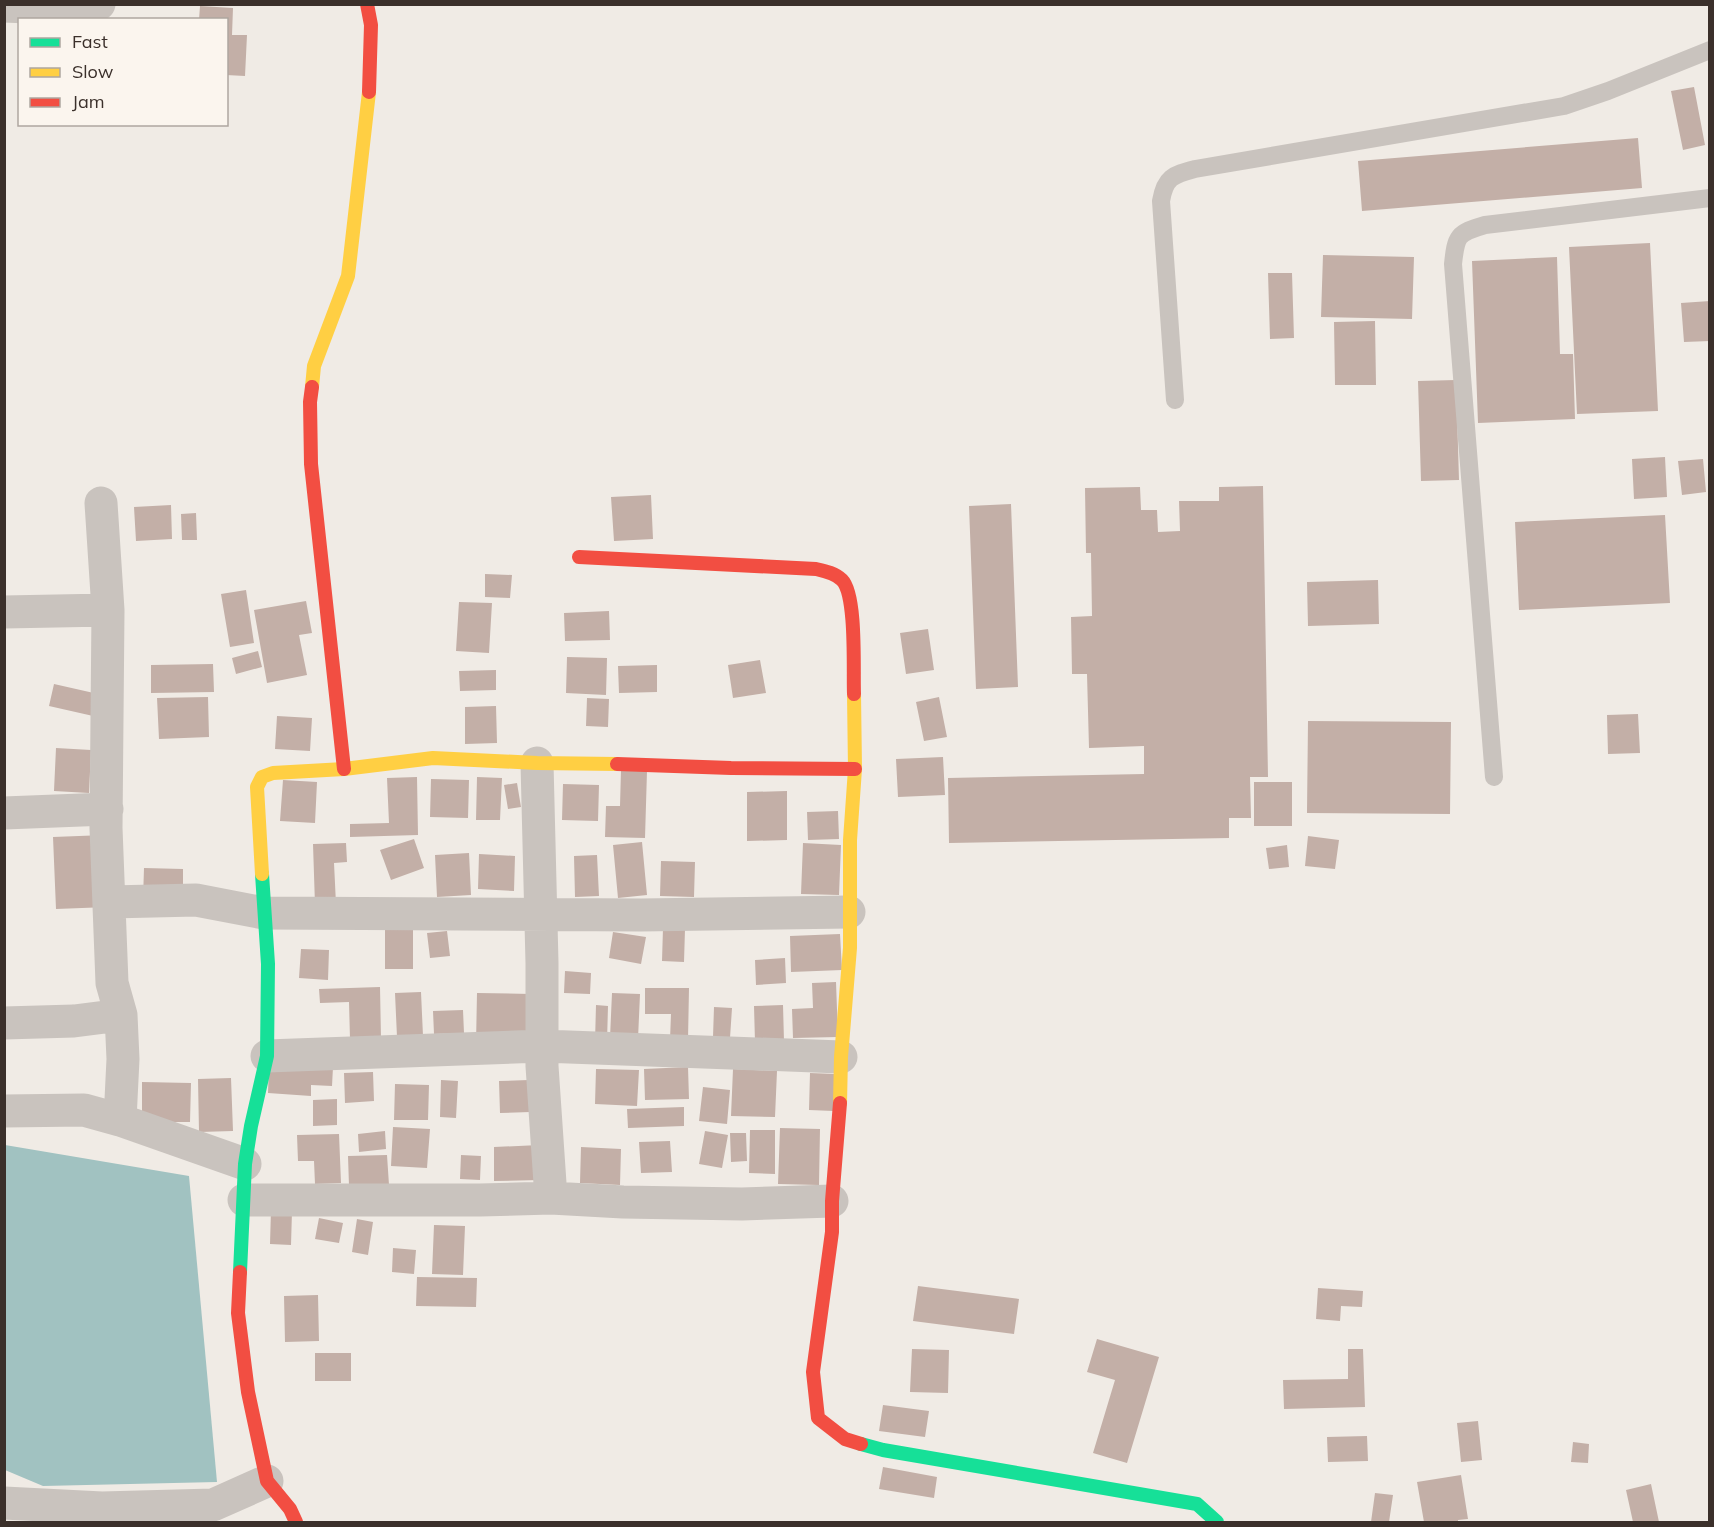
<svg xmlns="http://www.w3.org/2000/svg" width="1714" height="1527" viewBox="0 0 1714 1527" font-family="Mulish,sans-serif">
  <rect width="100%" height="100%" fill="#f0ebe5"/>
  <path fill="#a1c2c1" d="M5,1145l184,31 28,306 -174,4 -38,-16z"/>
  <path fill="#c3afa7" d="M200,6l33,2 -1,27h15l-2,41 -19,-1v-55h-27z
    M1694,87l11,58 -22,5 -12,-59z
    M1638,138l4,50 -280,23 -4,-50z
    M1650,243l8,168 -81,3 -8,-167z
    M1323,255l91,2 -2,62 -91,-2z
    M1557,257l3,97h13l2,65 -97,4 -6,-162z
    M1268,273h24l2,65 -24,1z
    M1710,301v40l-26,1 -3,-39z
    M1375,321l1,64h-41l-1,-63z
    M1456,380l3,100 -38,1 -3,-100z
    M1665,457l2,40 -33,2 -2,-40z
    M1703,459l3,33 -24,3 -4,-34z
    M1263,486l5,291h-18l1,41h-22v20l-280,5 -1,-65 196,-4v-28l-55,2 -2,-74h-15l-1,-57 21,-1 -1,-63h-5l-1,-65 55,-1 1,23h16l1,22 22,-1 -1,-30h40v-14z
    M651,495l2,44 -39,2 -3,-44z
    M1011,504l7,183 -42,2 -7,-183z
    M171,505l1,34 -36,2 -2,-34z
    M196,513l1,27h-15l-1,-26z
    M1665,515l5,88 -151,7 -4,-88z
    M485,574l27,1 -2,23 -25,-1z
    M1378,580l1,44 -71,2 -1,-44z
    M246,590l8,53 -24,4 -9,-53z
    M306,601l6,32 -13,2 8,40 -40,8 -13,-73z
    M459,602l33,1 -3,50 -33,-2z
    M609,611l1,29 -45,1 -1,-28z
    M928,629l6,41 -28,4 -6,-41z
    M258,651l4,16 -26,7 -4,-16z
    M567,657l40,1 -1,37 -40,-2z
    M760,660l6,33 -33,5 -5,-33z
    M213,664l1,28 -63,1v-28z
    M657,665v27l-38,1 -1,-27z
    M496,670v20l-36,1 -1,-20z
    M54,684l53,12 -5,22 -53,-12z
    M208,697l1,40 -50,2 -2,-41z
    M939,697l8,40 -23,4 -8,-39z
    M587,698l22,1 -1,28 -22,-1z
    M496,706l1,37 -32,1v-37z
    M1638,714l2,39 -32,1 -1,-39z
    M277,716l35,2 -2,33 -35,-2z
    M1308,721l143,1 -1,92 -143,-1z
    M56,748l35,2 -2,43 -35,-2z
    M943,757l2,38 -47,2 -2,-38z
    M621,770l26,1 -2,67 -40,-1 1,-31h14z
    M417,777l1,58 -68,2v-13l39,-1 -2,-45z
    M477,777l25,1 -2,42h-24z
    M431,779l38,1 -1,38 -38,-1z
    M283,780l34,2 -2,41 -35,-2z
    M1254,782h38v44h-38z
    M517,783l4,24 -13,2 -4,-24z
    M563,784l36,1 -1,36 -36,-1z
    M787,791v49l-40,1v-49z
    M838,811l1,28 -31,1 -1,-28z
    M105,835l3,72 -52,2 -3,-72z
    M1308,836l31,4 -4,29 -30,-3z
    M414,839l10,29 -33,12 -11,-30z
    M642,842l5,53 -29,3 -5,-53z
    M346,843l1,19 -13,1 2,41 -21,1 -2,-61z
    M803,843l38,2 -2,50 -38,-1z
    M1287,845l2,22 -20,2 -3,-21z
    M469,853l2,42 -34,2 -2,-42z
    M479,854l36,2 -1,35 -36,-2z
    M597,855l2,41 -24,1 -1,-41z
    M661,861l34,1 -1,35 -34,-1z
    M144,868l39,1v29l-40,1z
    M663,928l22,1 -1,33 -22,-1z
    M385,929h28v40h-28z
    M447,931l3,25 -20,2 -3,-25z
    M613,932l33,5 -5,27 -32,-6z
    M840,934l2,36 -51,2 -1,-36z
    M301,949l28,1 -1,30 -29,-2z
    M785,958l1,25 -30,2 -1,-25z
    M565,971l26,2 -1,21 -26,-1z
    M836,982l2,55 -45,1 -1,-29 21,-1 -1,-25z
    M380,987l1,52h-31l-1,-37 -29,1 -1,-14z
    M645,988h44l-1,52h-18l1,-26h-26z
    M421,992l2,44 -26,1 -2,-44z
    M477,993l54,1 -1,51 -54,-1z
    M612,993l28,1 -2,45 -28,-1z
    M596,1005l12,1 -1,36h-12z
    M783,1005l1,36 -29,1 -1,-36z
    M714,1007l18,1 -2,30 -17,-1z
    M463,1010l1,23 -30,1 -1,-23z
    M269,1064l64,3 -1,19 -21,-1v11l-43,-3z
    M688,1067l1,32 -44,1 -1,-31z
    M596,1069l43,1 -2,36 -42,-2z
    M733,1069l44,2 -2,46 -44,-1z
    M373,1072l1,29 -29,2 -1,-30z
    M810,1073l25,1 -1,37 -25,-1z
    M231,1078l2,53 -34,1 -1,-53z
    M441,1080l17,1 -2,37 -16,-1z
    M529,1080l1,32 -30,1 -1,-32z
    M142,1082l49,1 -1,39h-48z
    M395,1084l34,1 -1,35h-34z
    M703,1087l27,3 -3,34 -28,-3z
    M337,1099v26l-24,1v-26z
    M684,1107v19l-56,2 -1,-19z
    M393,1127l37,2 -3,39 -36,-2z
    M780,1128l40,1 -1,56 -41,-1z
    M750,1130h25v44l-26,-1z
    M385,1131l1,18 -27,3 -1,-18z
    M705,1131l23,4 -6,33 -23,-4z
    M730,1133h16l1,28 -16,1z
    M339,1134l2,49 -26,1 -1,-23h-16l-1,-26z
    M670,1141l2,31 -31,1 -2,-31z
    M539,1145l1,35 -46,1v-34z
    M581,1147l40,2 -1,36 -40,-2z
    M387,1155l2,30 -40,1 -1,-30z
    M461,1155l20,1 -1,24 -20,-1z
    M271,1210l21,1 -1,34 -21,-1z
    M319,1218l24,5 -4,20 -24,-4z
    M357,1219l16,3 -5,33 -16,-3z
    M434,1225l31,1 -2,49 -31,-1z
    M393,1248l23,2 -2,24 -22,-2z
    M417,1277l60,1 -1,29 -60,-1z
    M918,1286l101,13 -5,35 -101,-13z
    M1318,1288l45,3 -1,16 -21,-1 -1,15 -24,-2z
    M318,1295l1,46 -34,1 -1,-46z
    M1097,1339l62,18 -32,106 -34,-10 22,-73 -28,-8z
    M912,1349l37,1 -1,43 -38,-1z
    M1348,1349h15l2,58 -81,2 -1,-29 65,-1z
    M315,1353h36v28h-36z
    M883,1405l46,6 -4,26 -46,-6z
    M1478,1421l4,39 -21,2 -4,-39z
    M1367,1436l1,25 -40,1 -1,-25z
    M1573,1442l16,2 -1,19 -17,-1z
    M883,1467l54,10 -3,21 -55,-9z
    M1461,1475l7,44 -10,1v2h-34l-7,-40z
    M1651,1484l8,38h-26l-7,-32z
    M1375,1493l18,2 -4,27h-18z"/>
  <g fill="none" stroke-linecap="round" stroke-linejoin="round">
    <path stroke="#c9c3be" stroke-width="18" d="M1175,400l-14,-199c4,-24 12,-26 34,-32l369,-63 44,-15 102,-41
      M1494,777l-41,-513c3,-28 4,-31 32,-39l225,-27"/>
    <path stroke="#c9c3be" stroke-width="33" d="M4,6l73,3 22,-5
      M101,503l7,107 -2,218 6,155 9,32 2,44 -3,61
      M4,612l104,-2
      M537,763l5,200v103l9,132
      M4,813l103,-4
      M110,902l86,-2 68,13 377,2 208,-3
      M4,1023l70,-2 47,-6
      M267,1056l275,-10 299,11
      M4,1111l80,-1 36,10 125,44
      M244,1200h236l71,-2 72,4 119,2 90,-3
      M4,1503l98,5 111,-3 54,-24"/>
    <path stroke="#16e098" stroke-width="14" d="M240,1272l5,-108 6,-38 16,-70 1,-92 -6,-90
      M861,1444l22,6 314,54 20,18"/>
    <path stroke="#ffcf43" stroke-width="14" d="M312,387l2,-21 34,-90 21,-184
      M262,874l-5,-87 5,-10 11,-4 71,-4 89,-11 104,5 80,1
      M840,1103l1,-46 9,-109v-108l5,-71 -1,-75"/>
    <path stroke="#f24e42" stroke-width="14" d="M367,4l4,21 -2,67
      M312,387l-2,15 1,62 33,305
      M579,557l237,12c9,2 19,4 26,11 15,15 11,91 12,114
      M617,764l114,4 124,1
      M840,1103l-8,98v31l-19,140 5,46 27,21 16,5
      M240,1272l-2,41 10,79 19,89 23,28 6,13"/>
  </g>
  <rect width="1714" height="1527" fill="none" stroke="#3b302b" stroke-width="12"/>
  <rect x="18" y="18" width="210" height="108" fill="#fbf5ee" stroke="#aea6a0" stroke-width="1.5"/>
  <rect x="30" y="38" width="30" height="9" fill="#16e098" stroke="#aea6a0" stroke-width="1.5"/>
  <text x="72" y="48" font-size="18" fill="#3b302b">Fast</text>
  <rect x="30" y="68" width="30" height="9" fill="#ffcf43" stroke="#aea6a0" stroke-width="1.5"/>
  <text x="72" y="78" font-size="18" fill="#3b302b">Slow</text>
  <rect x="30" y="98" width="30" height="9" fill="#f24e42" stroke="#aea6a0" stroke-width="1.5"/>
  <text x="72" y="108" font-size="18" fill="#3b302b">Jam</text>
</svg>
